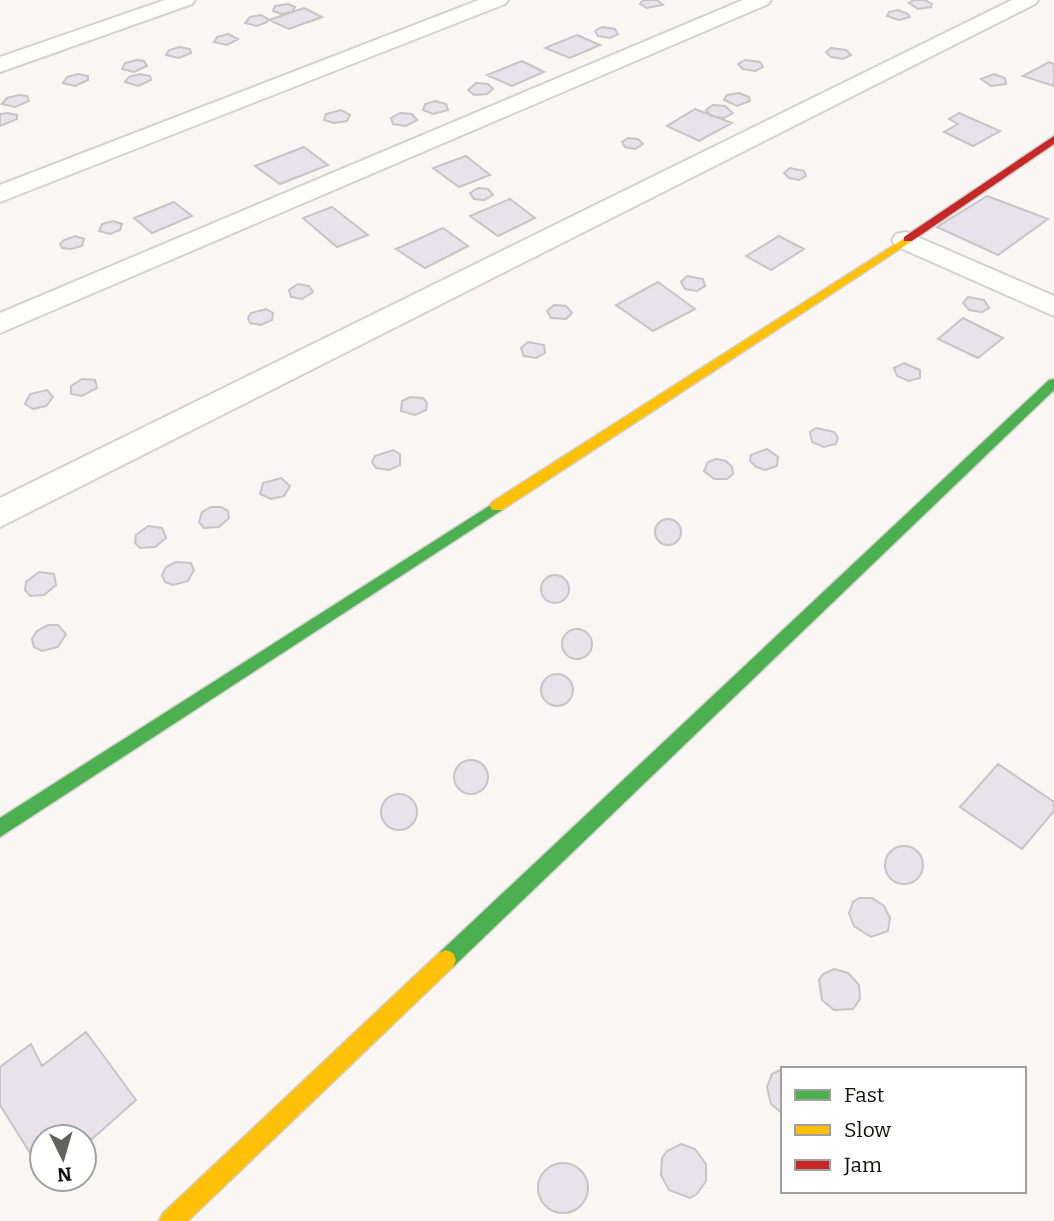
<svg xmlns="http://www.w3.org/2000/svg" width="1054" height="1221" viewBox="0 0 1054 1221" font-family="Bitter,serif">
  <rect width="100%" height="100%" fill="#f9f6f3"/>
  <path fill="#e8e3eb" stroke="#c6c4c4" stroke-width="2" d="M643,0h14l6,5 -16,3 -7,-4z
    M925,0l7,4 -1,3 -13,2 -9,-6 5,-3z
    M288,4l7,3 -3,5 -11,2 -8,-3 2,-5z
    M304,8l18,9 -33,12 -20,-9z
    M898,10l10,4 2,3 -11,3 -12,-4 2,-4z
    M261,15l7,4 -1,3 -10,4 -12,-3 5,-6z
    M602,27l13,2 3,5 -8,4 -12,-2 -3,-5z
    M228,34l10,5 -11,6 -13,-3 3,-5z
    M577,35l23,10 -30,13 -25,-10z
    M180,47l10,2 1,4 -12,5 -13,-3 3,-5z
    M831,48l15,2 5,5 -8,4 -12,-2 -5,-5z
    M137,60l7,1 3,5 -13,6 -12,-3 3,-6z
    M745,60l15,2 3,5 -8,4 -12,-2 -5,-5z
    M522,61l22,11 -32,14 -25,-11z
    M1049,62l5,2v22l-31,-10z
    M78,74l10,2v4l-13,6 -12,-3 4,-6z
    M140,74l10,2 1,4 -13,6 -13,-4 4,-5z
    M994,74l11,4 1,6 -15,2 -10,-7z
    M476,83l12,1 5,5 -6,5 -13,1 -6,-5z
    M739,93l10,4 1,4 -13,5 -13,-6 3,-5z
    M19,95l8,1 2,5 -14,6 -13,-3 5,-6z
    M435,101l11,3 2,6 -15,4 -10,-4 2,-6z
    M713,105l12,1 8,7 -9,5 -13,-2 -5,-6z
    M695,109l37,14 -33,18 -32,-15z
    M341,110l9,5 -3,6 -13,2 -10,-3 2,-6z
    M8,113l9,2v4l-17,7v-12z
    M400,113l12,1 5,6 -11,6 -13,-2 -2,-6z
    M959,113l41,18 -27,15 -29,-14 14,-8 -9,-5z
    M628,138l10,1 5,5 -8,5 -10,-2 -3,-5z
    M304,147l24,18 -48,19 -25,-18z
    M466,156l24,19 -31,12 -26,-19z
    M790,168l14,3 2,5 -7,4 -10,-2 -5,-5z
    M478,188l10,1 5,6 -9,5 -10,-1 -4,-6z
    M987,196l61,23 -50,36 -61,-28z
    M510,199l25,19 -37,18 -28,-20z
    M174,202l18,14 -40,17 -18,-15z
    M332,207l36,28 -31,12 -34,-29z
    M113,221l9,3 -2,6 -10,4 -11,-3 3,-7z
    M443,228l25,18 -43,22 -29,-19z
    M75,236l9,3 -2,7 -11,3 -9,-1 -2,-4 4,-4z
    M779,236l25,13 -33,21 -25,-14z
    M687,276l16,3 2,7 -8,5 -12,-2 -4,-7z
    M658,282l37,27 -42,22 -37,-26z
    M298,284l11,2 4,6 -11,7 -11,-2 -2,-7z
    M968,297l16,3 5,8 -7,4 -13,-2 -6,-7z
    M554,305l12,1 6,7 -6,6 -15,-1 -4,-7z
    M266,309l7,4 -1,7 -11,5 -11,-2 -2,-5 3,-5z
    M963,318l40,20 -25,20 -40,-19z
    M528,342l16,3 1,8 -9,5 -12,-2 -3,-8z
    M904,363l16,7v8l-11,3 -12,-5 -3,-8z
    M82,379l13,1 2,8 -15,8 -11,-2v-8z
    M47,390l6,7 -7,9 -13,3 -8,-5 5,-10z
    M410,397l13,1 4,5 -1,7 -11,5 -14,-4 1,-10z
    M816,428l18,4 4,6 -2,6 -12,3 -12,-5 -2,-10z
    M767,449l11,8 -1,9 -12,4 -9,-3 -6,-6 1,-6z
    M393,450l7,4v11l-11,5 -13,-2 -4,-6 3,-6z
    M716,459l10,2 6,6 1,7 -6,5h-13l-10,-8 4,-9z
    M281,478l9,8 -6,10 -13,3 -11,-5 3,-11z
    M211,507h10l7,4 1,7 -10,9 -15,1 -5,-6 3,-10z
    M655 532a13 13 0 1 1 26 0a13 13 0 1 1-26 0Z
    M148,526l14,2 4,10 -11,9 -15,1 -5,-5 1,-8z
    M176,562l15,1 3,7 -6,11 -15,4 -8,-3 -3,-7 4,-8z
    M39,572l15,2 2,11 -12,10 -14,1 -5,-6 1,-8z
    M541 589a14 14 0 1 1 28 0a14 14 0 1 1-28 0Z
    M48,625h10l8,9 -8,13 -16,4 -8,-4 -2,-8 5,-8z
    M562 644a15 15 0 1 1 30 0a15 15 0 1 1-30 0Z
    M541 690a16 16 0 1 1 32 0a16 16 0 1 1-32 0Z
    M454 777a17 17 0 1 1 34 0a17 17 0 1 1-34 0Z
    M998,764l56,38v9l-32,38 -62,-42z
    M381 812a18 18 0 1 1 36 0a18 18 0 1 1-36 0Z
    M885 865a19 19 0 1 1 38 0a19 19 0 1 1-38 0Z
    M859,898h13l12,8 6,12 -2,13 -17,6 -17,-11 -5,-13 4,-11z
    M834,969l14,4 11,12 1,14 -7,10 -19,1 -12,-10 -3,-20 4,-6z
    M86,1032l50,68 -52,46v-9h-42v35l-42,-67v-38l31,-23 11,22z
    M784,1068l6,1h-7v45l-12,-10 -4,-17 5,-13z
    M681,1144l14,5 11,15v17l-9,13 -7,4 -21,-8 -8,-15 1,-17 5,-7z
    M538 1188a25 25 0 1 1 50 0a25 25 0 1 1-50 0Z"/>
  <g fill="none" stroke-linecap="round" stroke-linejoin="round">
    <g stroke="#d4d2cf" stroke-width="4">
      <path id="street" d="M165,0h30l-3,4 -192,68v-15z
        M479,0h29l-3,4 -505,198v-17z
        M743,0h28l-3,4 -768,329v-20z
        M1012,0h26l-3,4 -1035,523v-29z
        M906,232l148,64v20l-158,-70 -4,-6 4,-6z"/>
    </g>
    <g stroke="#d4d2cf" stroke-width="3">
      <path id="fast" d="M1054,379v11l-601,577 -7,3 -7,-3 -3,-7 3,-7 610,-573z
        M497,501l5,1 2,4 -2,4 -502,327v-19z"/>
    </g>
    <g stroke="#d4d2cf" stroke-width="3">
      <path id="slow" d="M908,236l4,1v4l-410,269h-10l-2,-4 2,-4z
        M446,950l7,3 3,7 -3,7 -265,254h-29l4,-8 276,-260z"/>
    </g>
    <g stroke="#d4d2cf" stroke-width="3">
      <path id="jam" d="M1054,136v8l-142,97h-8v-4z"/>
    </g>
    <use href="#street" fill="#fefefd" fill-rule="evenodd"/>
    <use href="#fast" fill="#4caf50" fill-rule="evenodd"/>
    <use href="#slow" fill="#ffc107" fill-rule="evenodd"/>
    <use href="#jam" fill="#c62828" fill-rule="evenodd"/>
  </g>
  <rect x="781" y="1067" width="245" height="126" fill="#ffffff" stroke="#a1a09f" stroke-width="2"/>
  <rect x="795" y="1090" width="35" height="10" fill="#4caf50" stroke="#a1a09f" stroke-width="2"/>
  <text x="844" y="1102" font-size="21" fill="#13110f">Fast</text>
  <rect x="795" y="1125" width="35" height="10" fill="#ffc107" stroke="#a1a09f" stroke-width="2"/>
  <text x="844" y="1137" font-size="21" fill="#13110f">Slow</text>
  <rect x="795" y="1160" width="35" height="10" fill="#c62828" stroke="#a1a09f" stroke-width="2"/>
  <text x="844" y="1172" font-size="21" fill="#13110f">Jam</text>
  <g transform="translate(63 1158) rotate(175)"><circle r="33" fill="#ffffff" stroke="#a1a09f" stroke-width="2"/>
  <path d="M0-5L12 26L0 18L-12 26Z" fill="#64615f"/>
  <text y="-10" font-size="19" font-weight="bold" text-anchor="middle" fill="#13110f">N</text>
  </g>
</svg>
